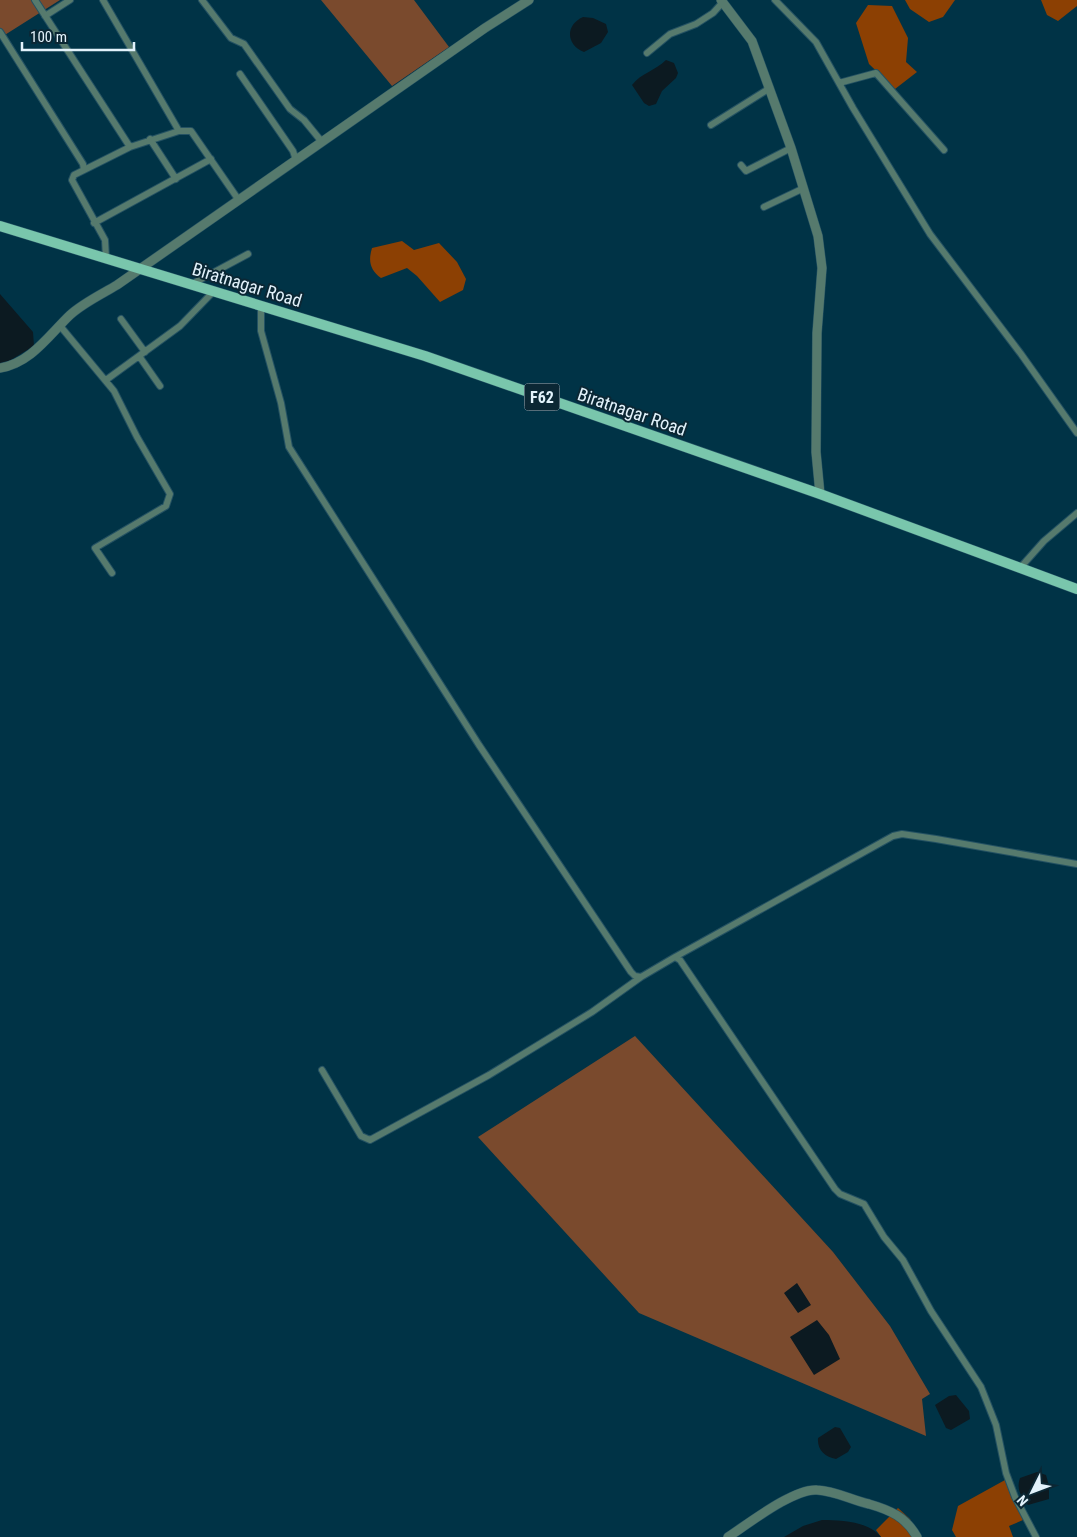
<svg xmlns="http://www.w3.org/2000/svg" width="1077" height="1537" viewBox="0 0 1077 1537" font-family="'Roboto Condensed',sans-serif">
  <rect width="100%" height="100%" fill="#003346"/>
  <path fill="#7a4a2d" d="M0,0h60l-60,38z
    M321,0h93l35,47 -57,39z
    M635,1036l198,216 57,74 40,68 -8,5 4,37 -287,-123 -161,-176z"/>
  <path fill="#8c4003" d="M905,0h50l-12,17 -14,5 -19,-13z
    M1041,0h36v6l-19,15 -11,-6z
    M868,5l24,1 16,32 -2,24 11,10 -22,17 -26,-25 -13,-41z
    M402,241l12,9 25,-7 18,19 9,17 -3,11 -23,12 -23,-26 -10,-8 -26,10c-11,-8 -13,-17 -9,-30z
    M1005,1480l18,40 -14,6 4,11h-57l-4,-7 6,-24z
    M898,1508l12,11 10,18h-39l-5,-7z"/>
  <path fill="#0c1a21" d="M583,17l10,1 13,6 2,8 -7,11 -17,9c-18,-7 -19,-27 -1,-35z
    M666,60l8,3 4,10 -2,5 -14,13 -6,13 -7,2 -5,-3 -12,-18c9,-12 23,-14 34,-25z
    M0,294l33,38 1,14 -25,15 -9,3z
    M797,1283l14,22 -13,8 -14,-20z
    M817,1320l12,15 11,24 -26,16 -24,-38z
    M956,1395l13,16 1,8 -19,11 -5,-2 -11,-23 14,-9z
    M835,1427l5,1 11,19 -3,5 -12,7c-11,-2 -19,-9 -18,-21z
    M1037,1472l9,3 3,11v13l-21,6c-7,-7 -12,-17 -8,-27z
    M822,1520c19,0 46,1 59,17h-97l19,-11z"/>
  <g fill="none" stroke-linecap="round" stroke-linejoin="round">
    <g stroke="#245263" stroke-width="8">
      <path id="minor" d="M35,0l95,147
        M103,0l76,131h12l47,68
        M202,0l29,38 13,6 46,65 14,11 18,22
        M775,0l41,42 37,66 77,126 91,120 56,79
        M45,16l25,-16
        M0,32l83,132 1,6 -10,5 -2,5 33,60 1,18
        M647,53l23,-19 26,-10 17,-11 10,-11
        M240,74l53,77 3,9
        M839,83l37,-10 68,77
        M711,125l59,-37
        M150,139l26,40
        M741,165l5,6 45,-23
        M84,170l46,-23 49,-16
        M764,207l40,-19
        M94,223l117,-64
        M192,284l56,-30
        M261,306v25l20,72 8,44 190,298 152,227 4,4 6,1 34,-20 5,3 155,229 5,5 24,10 20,33 19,23 28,51 50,76 15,38 10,48 9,24 21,40
        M121,319l24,33
        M61,327l53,64 23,46 33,57 -4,12 -71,42 17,25
        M139,356l21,30
        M106,380l74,-54 33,-34
        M1020,568l24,-27 33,-28
        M675,957l218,-121 9,-2 34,5 141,25
        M322,1070l39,66 9,4 119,-65 103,-63 49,-35"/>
    </g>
    <g stroke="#245263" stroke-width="10">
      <path id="tertiary" d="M721,0l31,41 39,107 27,88 4,32 -5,65 -1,119 4,42
        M0,368c31,-5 49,-33 70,-53 13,-12 32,-21 47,-30l368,-257 44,-28
        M728,1537c20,-13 66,-49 89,-47 19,1 34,10 52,14 21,6 37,13 48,33"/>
    </g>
    <g stroke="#245263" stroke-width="11">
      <path id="primary" d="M0,226l425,130 395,138 257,95"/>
    </g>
    <use href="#minor" stroke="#567a6d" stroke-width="6"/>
    <use href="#tertiary" stroke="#567a6d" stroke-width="9"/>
    <use href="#primary" stroke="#79c6ac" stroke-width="10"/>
  </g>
  <g text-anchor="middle" stroke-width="4" stroke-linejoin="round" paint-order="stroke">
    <rect fill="#0b2734" stroke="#a2b5bf" stroke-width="1" x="524.5" y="383.5" width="35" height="27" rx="4"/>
    <g font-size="16" font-weight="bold" fill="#e2f2fb">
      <text x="542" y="403">F62</text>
    </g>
    <g font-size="18" fill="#e2f2fb" stroke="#0b2734">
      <text transform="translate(247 285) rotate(17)" y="6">Biratnagar Road</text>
      <text transform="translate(632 412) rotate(19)" y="6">Biratnagar Road</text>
    </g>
  </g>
  <g transform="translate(1032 1492) rotate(228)" stroke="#0b2734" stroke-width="4" paint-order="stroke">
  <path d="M0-4L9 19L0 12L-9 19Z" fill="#e2f2fb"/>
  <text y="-8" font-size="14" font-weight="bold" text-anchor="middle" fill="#e2f2fb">N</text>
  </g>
  <path d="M22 42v8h112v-8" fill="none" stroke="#e2f2fb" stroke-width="2.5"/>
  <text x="30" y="42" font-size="15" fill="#e2f2fb" stroke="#0b2734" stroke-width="4" paint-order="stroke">100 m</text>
</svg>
